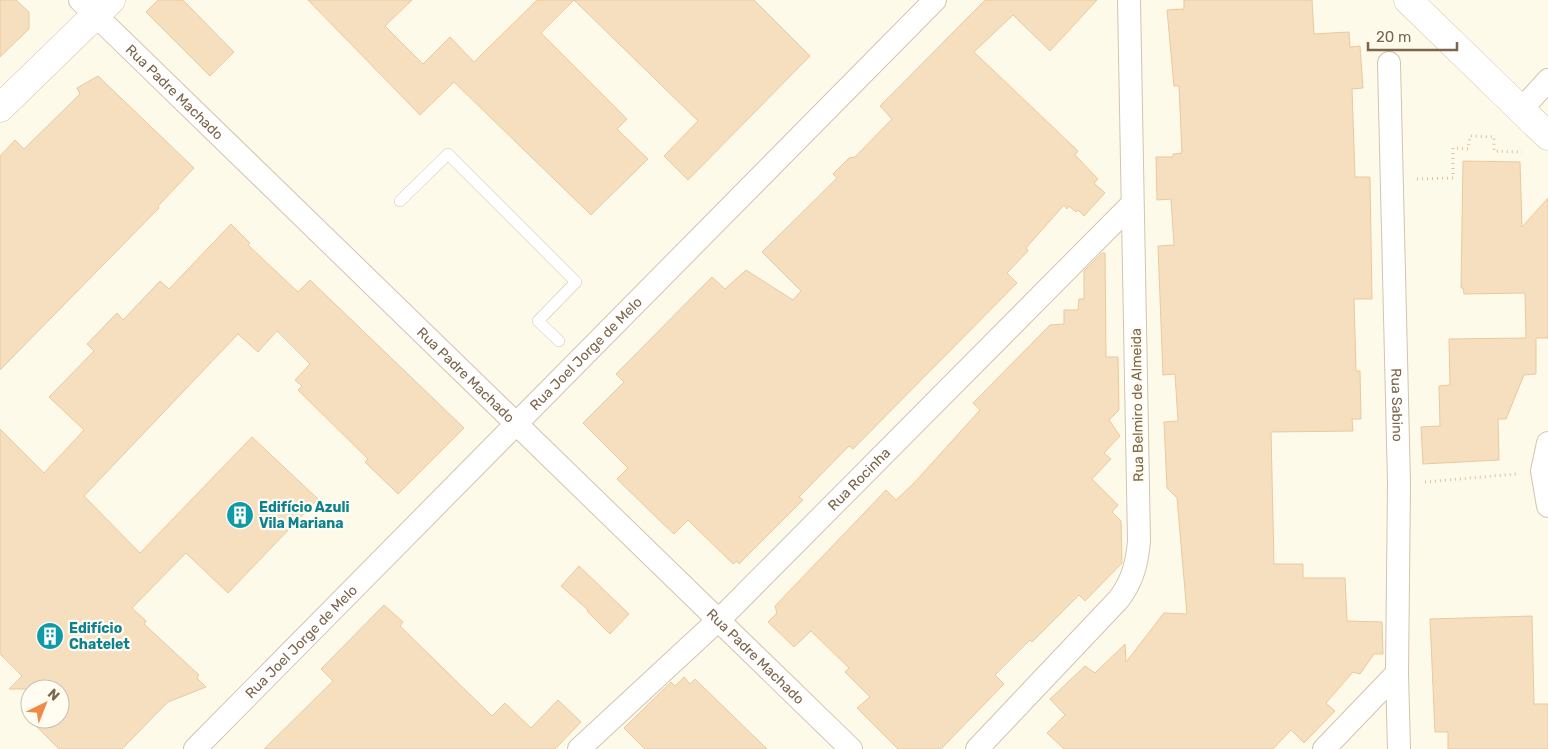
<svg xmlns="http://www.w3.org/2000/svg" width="1548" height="749" viewBox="0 0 1548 749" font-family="Rubik,sans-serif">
  <rect width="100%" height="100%" fill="#fefaea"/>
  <path fill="#f6dfbf" stroke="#eac99e" d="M0,0h16l13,12v17l-29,28z
    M158,0h25l51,52 -24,24 -64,-64z
    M308,0h104l-27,26 38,38 27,-27 24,25 63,-62h37l-33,33 86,86 -10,10 31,30 -57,56 -137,-133 -34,33z
    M574,0h180l56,56 -122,124 -24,-24 34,-35z
    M985,0h112l-47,51 -37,-36 -39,37 104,99 -3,4 23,24 -4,4 11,10 -21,23 -6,-6 -2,2 -7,-6 -2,3 -3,-4 -38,43 2,3 -21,22 10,10 -164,166 -4,-3 -50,51 4,3 -64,64 -2,-3 -4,3 -45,-44 -14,14 -15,-14 -42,-41 11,-11 -45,-45 41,-41 -8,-8 96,-97 13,12 21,-19 47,30 8,-9 -39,-39 75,-74 -4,-4 16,-16 6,-1 37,-38 -12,-13z
    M1184,0h128l2,34 35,-2 1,15 10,-1 3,42 -11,1 3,88h15l2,122h-18l2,72h4l1,48h-9l1,12 -82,1 3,132h29v14h42l2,43 35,1 1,32h-9l-14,20 -7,-2 -27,31 9,8 -31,32 -13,-13 -18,19h-209l-17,-16 18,-18 -15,-16 35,-33 10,7 30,-29 1,18 38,-49 23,1 -10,-116 -10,-10 -3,-66 14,-1 -3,-47 -12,1 -5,-129 16,-1 -3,-46 -14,1 -1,-43h17v-3l9,-1 -3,-67h-5l-7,-76 17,-1z
    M98,76l96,92 -36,38 1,2 -159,162v-214l15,-16 9,9 56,-55 -3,-6z
    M1463,161l57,1 2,65 26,-29v140h-12v36l-12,1 -18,44h-8l1,41 -76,4 -2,-37 19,-1 -1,-40 11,-1 -1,-46 77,-1 -1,-45 -61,1 -1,-6h-2z
    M231,224l19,19 -2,2 50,47 12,-12 154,148 -66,66 -33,-32 3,-3 -70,-69 4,-4 -7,-6 15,-16 -33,-33 -19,21 -20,-18 -154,162 56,57 112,-116 66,62 -90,94 -42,-40 -54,55 14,13 -2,3 55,51 -2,3 9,9 -38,15 -46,47h-63l-32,-32 3,-4v6h30v-30h-51l13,-13 -22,-22v-225l44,44 40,-43 -35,-33 45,-46 -7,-7 30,-31 6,7 37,-39 9,8z
    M1102,253h3l1,104h12l1,53 -10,10 11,16 -16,17 7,6 -19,20 26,26 -6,7 9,9 1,42 -37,38 -6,-6 -47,47 -2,-2 -35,35 9,9 -63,65h-43l-41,-41 13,-11 -25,-25 4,-4 -38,-37 -17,16 -26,-25 9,-9 -2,-7 111,-116 10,10 18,-17 66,-73 -7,-7 77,-78 14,-1v-14h14l1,-11h5v-28z
    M579,566l50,48 -19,20 -23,-23 1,-1 -27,-24z
    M384,605l19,17 -3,4 92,90 13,-13 26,25 27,-28 23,22 -26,27h-291l69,-68 -12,-12z
    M1532,616l2,88h14v45h-100v-17h-13l-5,-113z
    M684,677l6,7 5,-5 72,70h-122l-21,-21 47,-46 4,4z"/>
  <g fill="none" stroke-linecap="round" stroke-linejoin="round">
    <g stroke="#d3c4ae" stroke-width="12">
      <path id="lane" d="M400,201l48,-47 128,128 -38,39 21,20"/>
    </g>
    <g stroke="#d3c4ae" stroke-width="24">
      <g id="street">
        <path id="s1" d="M80,0l771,749"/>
        <path id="s2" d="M1389,63l10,421 -2,189 2,76"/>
        <path d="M1521,110l27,-30"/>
        <path d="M1548,443l-6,28 6,35"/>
        <path id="s3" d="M195,749l740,-749"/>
        <path id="s4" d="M579,749l149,-138 404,-407"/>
        <path d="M977,749l142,-150c14,-19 18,-36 20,-58l-10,-541"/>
        <path d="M1324,749l73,-76"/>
      </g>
    </g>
    <g stroke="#d6c6ab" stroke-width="29">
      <path id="secondary" d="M1408,0l140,136
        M0,108l111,-108"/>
    </g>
    <path stroke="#dcc3a1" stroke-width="3" stroke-dasharray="1 4" stroke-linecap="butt" d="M1417,179l36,-1v-30l15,1 2,-13 24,1v14l28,1
      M1425,482l91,-8"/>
    <use href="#lane" stroke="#fff" stroke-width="11"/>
    <use href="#street" stroke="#fff" stroke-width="22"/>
    <use href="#secondary" stroke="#fff" stroke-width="28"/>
  </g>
  <defs>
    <g id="building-disc" transform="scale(1.4375)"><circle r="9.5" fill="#0f9aa8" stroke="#fffcf2"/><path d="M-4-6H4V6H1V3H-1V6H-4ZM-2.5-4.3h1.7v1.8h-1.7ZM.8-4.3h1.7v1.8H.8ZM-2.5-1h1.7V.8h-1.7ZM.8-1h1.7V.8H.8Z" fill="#fff"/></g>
  </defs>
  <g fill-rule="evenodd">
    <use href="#building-disc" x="240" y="515"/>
    <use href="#building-disc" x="50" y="636"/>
  </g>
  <g text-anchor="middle" stroke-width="4.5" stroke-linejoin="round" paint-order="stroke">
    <g font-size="14" fill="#7c654a" stroke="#fffcf2">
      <text dy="5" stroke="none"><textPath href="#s1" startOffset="132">Rua Padre Machado</textPath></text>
      <text dy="5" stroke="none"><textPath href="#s3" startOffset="556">Rua Joel Jorge de Melo</textPath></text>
      <text dy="5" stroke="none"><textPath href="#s1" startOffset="538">Rua Padre Machado</textPath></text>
      <text transform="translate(1137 405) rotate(-91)" y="5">Rua Belmiro de Almeida</text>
      <text dy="5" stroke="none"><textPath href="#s2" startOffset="342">Rua Sabino</textPath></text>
      <text dy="5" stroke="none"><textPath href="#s4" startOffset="389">Rua Rocinha</textPath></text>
      <text dy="5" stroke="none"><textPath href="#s3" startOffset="151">Rua Joel Jorge de Melo</textPath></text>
      <text dy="5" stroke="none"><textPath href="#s1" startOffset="942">Rua Padre Machado</textPath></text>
    </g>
    <g font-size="14" font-weight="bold" fill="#0d838f" stroke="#fffcf2" text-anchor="start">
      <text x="259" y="512">Edifício Azuli<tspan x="259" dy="16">Vila Mariana</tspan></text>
      <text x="69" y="633">Edifício<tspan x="69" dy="16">Chatelet</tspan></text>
    </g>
  </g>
  <g transform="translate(45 704) rotate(43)"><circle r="24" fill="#fffcf2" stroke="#cbc0af"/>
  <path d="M0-4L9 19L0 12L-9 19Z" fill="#f08b47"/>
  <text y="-8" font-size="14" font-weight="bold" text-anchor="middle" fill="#7c654a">N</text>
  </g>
  <path d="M1368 42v8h89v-8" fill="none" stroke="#7c654a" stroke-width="2.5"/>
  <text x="1376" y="42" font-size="15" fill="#7c654a" stroke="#fffcf2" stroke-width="4" paint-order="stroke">20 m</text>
</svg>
